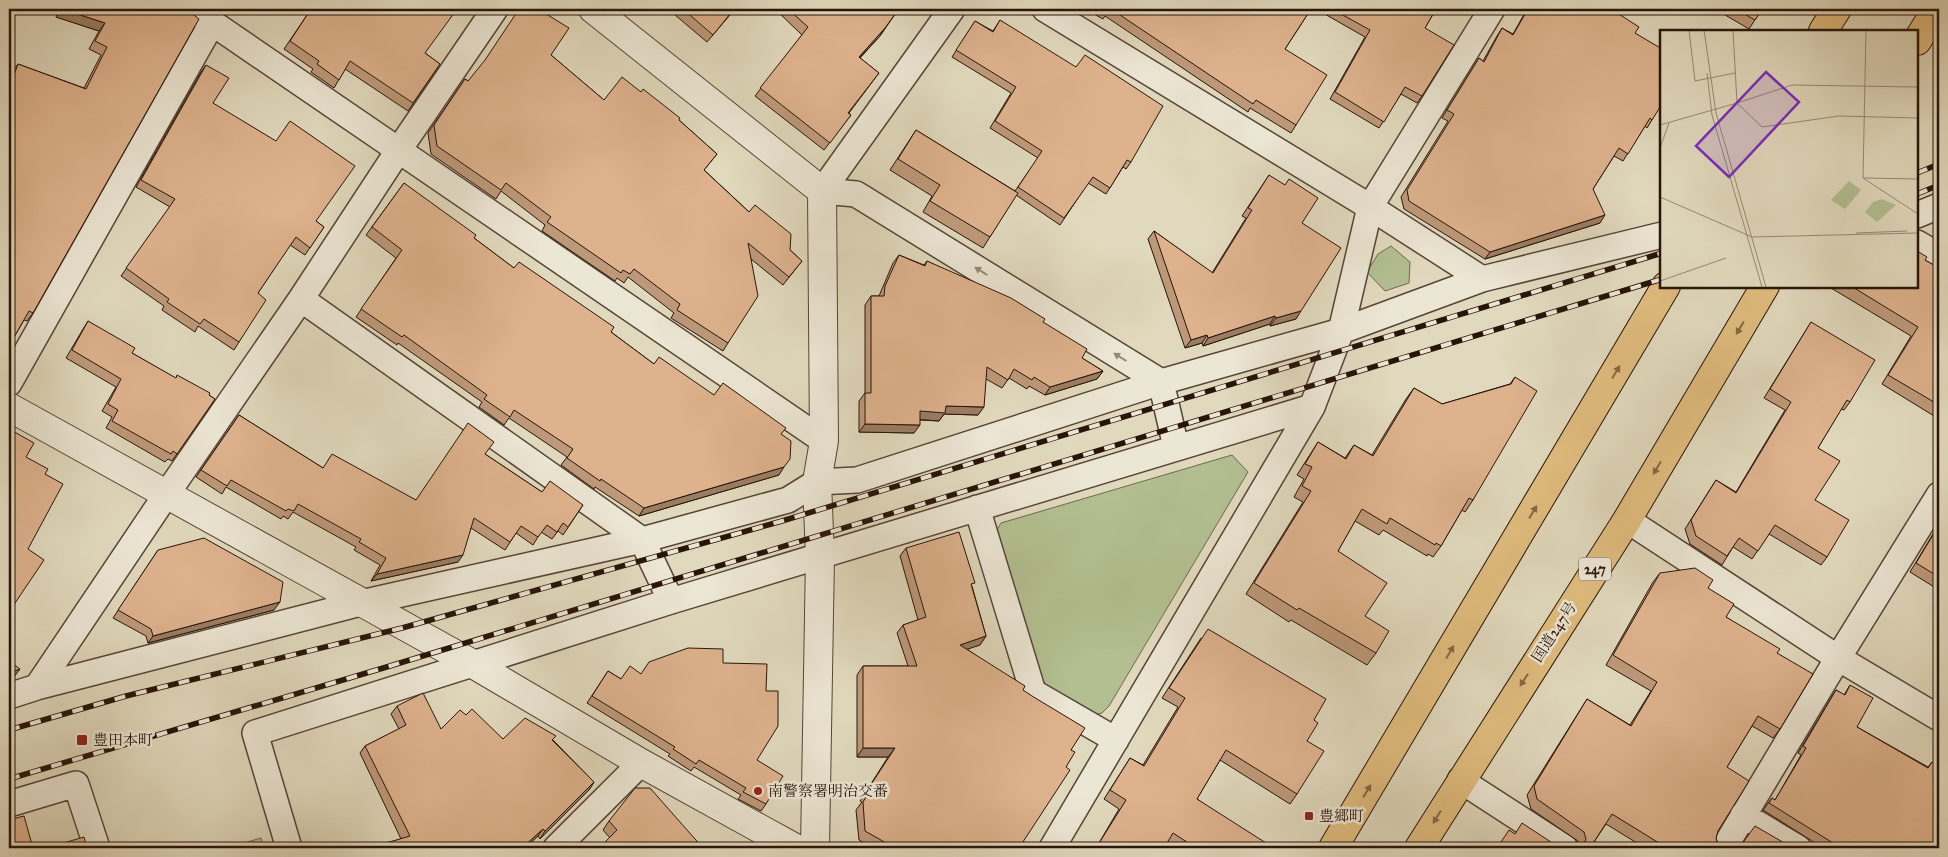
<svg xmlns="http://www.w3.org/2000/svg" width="1948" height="857" viewBox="0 0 1948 857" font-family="'IM FELL Great Primer','Noto Serif JP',serif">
  <rect width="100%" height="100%" fill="#e1d9bd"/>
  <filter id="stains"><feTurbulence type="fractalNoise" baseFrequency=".004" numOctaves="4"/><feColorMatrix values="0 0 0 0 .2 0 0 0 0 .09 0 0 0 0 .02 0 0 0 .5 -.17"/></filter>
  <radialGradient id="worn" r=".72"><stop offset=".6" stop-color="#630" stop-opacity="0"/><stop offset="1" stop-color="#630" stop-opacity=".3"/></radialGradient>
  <path fill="#b3bf91" stroke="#6e6a4e" d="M1391,246l19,16 -1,21 -24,8 -18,-19 11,-18z
    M1232,455l16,17 -139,234 -7,7 -14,3 -43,-30 -51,-151 7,-12z
    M261,838l3,10h-37z"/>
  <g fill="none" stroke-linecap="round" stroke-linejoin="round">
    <g stroke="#564537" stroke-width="28">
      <path id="minor" d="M192,9l632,432
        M1045,9l325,198 112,72
        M822,191l34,3 305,188 15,65
        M822,191l130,-182
        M1917,215l22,-9
        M1917,243l22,13
        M301,299l341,241 29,61
        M9,383l203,-360
        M977,508l56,184 83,48
        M1627,520l211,138 101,60
        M37,687l129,-192 135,-196 97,-148 97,-142
        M9,696l28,-9 324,-84 281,-63 146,-40 29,-18 40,-2 304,-98 180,-51 141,-52 180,-44
        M1460,780l105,68
        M9,804l67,-20 21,64
        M1743,815l55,33
        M289,848l-34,-115 416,-132 641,-194
        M556,848l85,-85
        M1052,848l260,-441 29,-76 29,-124 122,-198
        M1724,848l114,-190 101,-163"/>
    </g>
    <g stroke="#564537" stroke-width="30">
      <path id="tertiary" d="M593,9l229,182 2,250 -7,41 3,75 -5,291
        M9,407l464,257 168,99 154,85"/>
    </g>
    <g stroke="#28140a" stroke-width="30">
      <path id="trunk" d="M1823,31l14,-22
        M1917,41l20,-32
        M1333,848l333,-562
        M1419,848l208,-328 138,-234"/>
    </g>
    <use href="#minor" stroke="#ece6d4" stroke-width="25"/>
    <use href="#tertiary" stroke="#ece6d4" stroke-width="28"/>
    <use href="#trunk" stroke="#e0bc7e" stroke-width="28"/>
    <g stroke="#28140a" stroke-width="5.5">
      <path id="rail" d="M1917,173l22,-9
        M1917,194l22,-9
        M9,730l117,-34 276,-68 380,-107 880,-268
        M9,779l381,-113 1272,-387"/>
    </g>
    <use href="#rail" stroke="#ece6d4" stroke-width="4" stroke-dasharray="11" stroke-linecap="butt"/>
  </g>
  <path fill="#be9979" stroke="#28140a" d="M59,9h127l-153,304 -6,8 -3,-1 -15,26v-265l3,-9 6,-8 66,24 17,-33 -12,-6 10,-18 -43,-14z
    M216,9h15l-4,6z
    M311,9l114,44 15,11 -32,47 -63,-42 -11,19 -23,-16 2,-3 -29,-20z
    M668,9h67l-28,33z
    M775,9h120l3,1 -18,26 -20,22 19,15 -30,40 2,2 -27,35 -69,-54 47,-61z
    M1085,9h226l-26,40 11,76 -5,8 -41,-25 -2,4 -143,-96 -2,3z
    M1316,9h120l-11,19 -3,68 -5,7 -16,-9 -22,34 -49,-29 35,-62z
    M1527,9h84l24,24 17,87 -5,8 -2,-2 -22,35 -9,-5 -21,33 7,34 -115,36 -81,-50 -3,-12 47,-76 -6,-3 32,-52 5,-8 4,3 14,-25 5,-8 11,6z
    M1715,9h47l-13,20z
    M1000,20l131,142 -5,7 -3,-2 -17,27 -18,-11 -28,42 -44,-30 -33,53 -60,-36 9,-16 -42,-26 26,-40 99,61 23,-33 -48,-30 21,-35 -59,-36 23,-36 18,10z
    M551,55l53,45 75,20 38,34 -13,16 98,91 -19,24 -32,-26 -23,84 -5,8 -52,-33 3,-5 -46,-36 -4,6 -7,-5 -2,3 -73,-50 3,-6 -44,-34 -5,8 -65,-45 -3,-21 37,-54 3,2z
    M206,65l7,38 103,118 8,6 -19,28 -15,-10 -32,48 -19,49 -5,8 -36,-24 -3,6 -33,-22 2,-4 -43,-30 49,-69 -34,-20 65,-115z
    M1269,175l33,48 -6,96 -26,7v-2l-67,22 -1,-3 -17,5 -37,-109 6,-8 58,42 34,-55 -4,-2z
    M404,183l70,55 40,30 97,64 43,32 60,31 67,39 -2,41 -140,41 -44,-29 -1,2 -33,-24 6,-8 -58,-39 -5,7 -25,-18 3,-5 -84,-59 -1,2 -41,-28 40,-59 -30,-23z
    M899,255l25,10 3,-4 116,61 39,36 21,13 -6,8 -52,16 -16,-9 -2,3 -18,-11 -7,10 -16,-9 -8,36 -34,-1 -5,7 -19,-1 -6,13 -55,-1v-31l6,-8v-88l6,-9h8l14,-33z
    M1925,260l14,8v151l-57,-35 29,-48 -80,-48 1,-2h85z
    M88,321l44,32 43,25 34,17 6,4 -43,62 -4,-2 -3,3 -59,-34 6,-11 -10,-6 14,-24 -50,-29 17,-29z
    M1811,322l39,80 -6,8 -3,-1 -23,39 -3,52 12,57 -6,8 -52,-31 -17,25 -19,-12 -11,18 -32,-21 -5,-15 31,-49 20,12 49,-82 -21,-12z
    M1515,377l-42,123 -8,12 -3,-2 -21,36 -8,11 -5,-3 -1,2 -44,-26 -4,5 -24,-14 -17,30 27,65 11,37 -9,12 -76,-45 -2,2 -43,-28 57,-92 -9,-5 10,-18 -7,-4 21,-33 27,16 9,-13 18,10 34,-56 8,-11 28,16 68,-20z
    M239,415l84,53 93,32 69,-46 57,38 41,13 -20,30 -5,-4 -6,8 -11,-7 -8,13 -17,-12 -11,17 -34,-22 -13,34 -87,19 9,-16 -26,-15 2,-3 -63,-35 -5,7 -5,-3 -2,3 -55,-32 -4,7 -26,-17z
    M1939,524v66l-29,-18z
    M906,548l66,38 14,50 -6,9 -13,4 56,41 48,60 -52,98h-146l-14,-8 -3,-30 6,-8 -2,-1 28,-44h-31v-82l6,-9h45l-11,-33 6,-8 15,-5 -18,-64z
    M158,550l116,60 -126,33 -2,-7 -33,-18z
    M1660,573l48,15 18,29 51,36 3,76 -7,9 -21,-12 -25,41 -9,64 -2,7 2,7 3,3h-76l-39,-24 -16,24h-11l-1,-7 -47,-32 -4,-14 60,-96 43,26 21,-34 -45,-26 47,-83z
    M1201,638l113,82 -7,21 -10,53 -7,10 -70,-44 -23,39 66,49h-89l-8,-4 -2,4h-68l23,-39 -15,-10 26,-41 13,7 35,-58 -16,-9z
    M723,663l34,97 9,44 -5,7 -23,-12 3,-4 -47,-28 -3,4 -23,-15 2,-2 -83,-51 21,-32 13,8z
    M1850,685l7,42 71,40 4,-5 7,86h-116l-60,-38 9,-12 3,2 26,-45 -3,-2 33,-55 5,-8 8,5z
    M397,706l44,23 25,-14 37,24 50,1 41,42 -5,8 -49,49 -2,-3 -13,12h-156l32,-9 -41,-86 5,-7 34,-17 -8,-15z
    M609,821l94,27 -93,-10 -7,-8z"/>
  <path fill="#9b7d63" stroke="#28140a" d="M62,9l43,14 -6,8 -43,-14z
    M885,28l-5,8 -27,29 6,-8z
    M1605,215l-5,8 -115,36 5,-7z
    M1301,311l-5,8 -26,7 6,-8z
    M1275,316l-5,8 -67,22 5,-8z
    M1207,335l-5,8 -17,5 6,-8z
    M1103,371l-6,8 -52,16 5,-8z
    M946,406l38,1 -6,8 -34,-1 -5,7 -25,-2 6,-8z
    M865,424l55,1 -6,8 -55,-1z
    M784,467l-5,8 -140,41 5,-8z
    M463,555l-5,7 -87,19 6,-7z
    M280,602l-6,8 -126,33 5,-7z
    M986,636l-6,9 -27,9 7,-9z
    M20,669l-6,8 -5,2v-6z
    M863,748h32l-7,9h-31z
    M594,782l-5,8 -49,49 5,-8z
    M543,829l-5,7 -13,12h-3z"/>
  <path fill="#ddb28d" stroke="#28140a" d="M62,9h124l13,10 -166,294 -4,-2 -20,35v-257l9,-25 68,25 21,-42 -12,-6 10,-18z
    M311,9h146l-32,44 15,11 -27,39 -63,-42 -11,19 -22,-16 2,-3 -29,-20z
    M519,9h7l3,1 1,-1h8l31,19 -18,27 53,45 18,-23 19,15 2,-3 37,29 -1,2 38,34 -13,16 45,42 6,-7 36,29 -1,16 12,11 -13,16 -41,-34 10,53 -30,47 -51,-33 3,-6 -46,-35 -4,5 -7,-4 -2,3 -74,-51 4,-5 -45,-34 -5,7 -64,-44 -3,-21 31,-46 3,2 17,-21z
    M683,9h51l-21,26z
    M788,9h107l3,1 -13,18 -26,29 20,16 -31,40 3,2 -21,28 -70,-55 48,-61z
    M1103,9h7l-2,3z
    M1111,9h200l-26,40 42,26 -31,50 -40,-25 -3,4z
    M1332,9h104l-11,19 29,17 -32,51 -17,-9 -21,35 -49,-30 35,-62z
    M1528,9h83l28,18 -4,6 27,16v55l-10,16 -2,-2 -22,36 -9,-6 -26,41 12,26 -115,37 -81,-51 -2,-11 47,-76 -7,-4 32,-52 5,4 18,-34 11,7z
    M1736,9h26l-7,11z
    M1000,20l76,47 9,-12 78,51 -32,56 -4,-2 -17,28 -17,-11 -29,41 -46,-31 24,-36 -47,-30 21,-34 -60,-37 19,-29 18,11z
    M206,65l23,13 -16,25 63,38 14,-20 65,45 -39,55 8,6 -14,21 -14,-11 -38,56 8,7 -27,42 -35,-23 -4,5 -33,-22 2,-3 -43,-31 49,-69 -34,-19z
    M916,130l102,63 -28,44 -60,-36 10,-16 -42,-26z
    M1269,175l16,10 4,-6 29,19 -16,25 39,25 -40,63 -25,7 -1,-2 -67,22 -1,-3 -16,5 -37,-109 59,42 39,-63 -4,-2z
    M404,183l72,52 -2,3 40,30 5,-6 95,65 -3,5 43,32 5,-7 55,38 9,-12 63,45 -5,6 10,7 -1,18 -6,8 -140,41 -43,-29 -1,2 -33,-23 6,-9 -59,-39 -4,7 -26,-18 3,-4 -83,-60 -2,2 -41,-28 41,-59 -30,-23z
    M1917,251l10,6 -2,3 14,8v137l-51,-30 30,-48 -67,-41h66z
    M899,255l26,11 2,-5 84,37 34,21 -2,3 44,27 -5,9 21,13 -53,16 -16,-10 -2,3 -18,-11 -6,11 -21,-13 -3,40 -38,-1 -1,7 -25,-2v14l-55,-1v-31h6v-97h13l1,-10z
    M88,321l47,27 -3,5 44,25 1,-3 33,18 -1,2 6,4 -38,55 -4,-3 -2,3 -59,-33 6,-11 -10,-6 13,-25 -49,-29z
    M1811,322l64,38 -25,42 -3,-2 -29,48 22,13 -25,39 34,20 -22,37 -52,-32 -17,26 -19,-13 -12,18 -31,-20 -5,-16 25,-40 20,13 55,-91 -21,-13z
    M1515,377l22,14 -64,109 -4,-2 -28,48 -5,-3 -1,2 -45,-27 -3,6 -25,-15 -24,42 49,32 -22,33 24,15 -13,22 -77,-45 -2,2 -43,-27 57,-92 -9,-5 10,-19 -7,-3 13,-22 28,17 8,-14 19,11 41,-68 28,16 69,-20z
    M239,415l84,53 9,-14 84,46 52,-77 26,19 -9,12 57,38 8,-11 33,24 -15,22 -5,-4 -6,9 -10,-7 -9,12 -17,-11 -11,16 -36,-24 -11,37 -86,19 9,-16 -27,-16 2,-3 -63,-35 -4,7 -6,-2 -2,2 -55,-31 -4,6 -26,-16z
    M11,430l23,13 -8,14 22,12 -3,5 18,10 -35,65 16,11 -35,52v-180h1z
    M1939,525v52l-23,-14z
    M959,532l16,51 -4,1 15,52 -26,9 65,41 -2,4 9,6 53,32 -14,22 4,2 -9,15 4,3 -51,78h-124l-30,-17 -2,-29 5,-8 -2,-2 29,-44h-32v-82h54l-14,-41 23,-8 -20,-69z
    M204,538l79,44 -3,20 -127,34 -2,-7 -33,-19 40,-60z
    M1695,568l18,12 -5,8 26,16 -8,13 54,32 -3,4 36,21 -33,55 -22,-13 -31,51 22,14 -31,50 -2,7 2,7 3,3h-54l-55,-34 -22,34h-8l1,-1 3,-8 -2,-7 -47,-33 -3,-13 53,-87 44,27 26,-44 -44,-27 47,-82z
    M1208,629l118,70 -12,21 4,3 -11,18 17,10 -27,43 -71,-44 -29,49 69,44 -3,5h-67l-23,-15 -9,15h-68l30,-48 -16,-10 20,-32 14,8 41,-68 -16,-10z
    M688,648l35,1v14l44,1 -1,27h12v35l-21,34 26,16 -17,28 -23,-12 3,-4 -47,-28 -3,4 -23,-15 2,-2 -83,-51 16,-25 13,8 9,-13 11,8 8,-12z
    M9,661l11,8 -11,4z
    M1850,685l23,13 -16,29 71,41 4,-6 7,5v81h-98l-72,-45 3,-5 3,2 31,-52 -3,-2 33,-56 9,5z
    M423,693l18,36 19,-19 6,5 6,-6 31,30 22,-21 31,18 -4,4 42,42 -49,49 -2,-2 -21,19h-153l41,-12 -45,-90 41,-21 -9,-19z
    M635,788h15l53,60h-104l18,-18 -8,-9z
    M24,816l9,32h-24v-28z
    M1522,823l38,25h-63l12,-18 6,4z
    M1755,826l38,22h-54z
    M84,837l3,11h-41z"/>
  <defs><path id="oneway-solid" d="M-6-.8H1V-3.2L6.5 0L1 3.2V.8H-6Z" transform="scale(1.25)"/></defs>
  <g fill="#948879">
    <use href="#oneway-solid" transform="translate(981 271) rotate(-148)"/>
    <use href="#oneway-solid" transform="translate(1120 357) rotate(-148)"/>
  </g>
  <g fill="#846844">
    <use href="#oneway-solid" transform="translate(1740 328) rotate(121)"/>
    <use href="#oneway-solid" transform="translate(1616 372) rotate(-59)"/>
    <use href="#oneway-solid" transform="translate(1657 468) rotate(121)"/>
    <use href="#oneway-solid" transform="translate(1533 512) rotate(-59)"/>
    <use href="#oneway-solid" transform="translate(1450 652) rotate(-59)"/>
    <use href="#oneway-solid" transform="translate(1524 680) rotate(123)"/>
    <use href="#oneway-solid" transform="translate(1367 791) rotate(-59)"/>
    <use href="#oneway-solid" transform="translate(1437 817) rotate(121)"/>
  </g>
  <g fill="#8f2418" stroke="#ece6d4" stroke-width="2">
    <rect x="76" y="734" width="12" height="12" rx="2.5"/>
    <circle cx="758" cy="791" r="5"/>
    <rect x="1304" y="811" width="10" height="10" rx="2.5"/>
  </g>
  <g text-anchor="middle" stroke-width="5" stroke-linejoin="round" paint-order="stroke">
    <rect fill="#ece6d4" stroke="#635347" stroke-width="1" x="1579" y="557.5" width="32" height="23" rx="4"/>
    <g font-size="14" font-weight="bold" fill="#28140a">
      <text x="1595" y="574">247</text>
    </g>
    <g font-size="15" fill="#28140a" stroke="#ece6d4">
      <text transform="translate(1554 632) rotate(-57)" y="5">国道247号</text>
    </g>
    <g font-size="15" fill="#28140a" stroke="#ece6d4" text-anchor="start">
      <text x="93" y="745">豊田本町</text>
      <text x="768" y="796">南警察署明治交番</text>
      <text x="1319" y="821">豊郷町</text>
    </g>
  </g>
  <g transform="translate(1660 30)">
    <rect width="258" height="258" fill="#e1d9bd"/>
    <path d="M189,151l12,9 -16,19 -14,-9zM222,169l14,6 -19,17 -12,-10 8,-10z" fill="#b3bf91"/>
    <path fill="none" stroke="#978a75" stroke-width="1" d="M29,0l6,51 40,-8M44,0l12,83 50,174M73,0l4,73 55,-18 126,2M47,43l5,42 50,172M0,95l77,-22 25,24 77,-11 79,2M0,118l9,-25M203,148l3,-148M203,148l55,36M204,148l54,1M0,167l92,40 166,-4M196,203l51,-2M0,251l66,-23"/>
    <path fill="#7b2cbf" fill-opacity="0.15" stroke="#7b2cbf" stroke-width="2.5" d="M106,42l33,30 -70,75 -33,-31z"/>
    <rect width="258" height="258" fill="none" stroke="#28140a" stroke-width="2.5"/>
  </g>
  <rect width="1948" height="857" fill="none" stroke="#e1d9bd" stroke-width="30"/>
  <rect x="10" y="10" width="1928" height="837" fill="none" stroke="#28140a" stroke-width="2.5"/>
  <rect x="15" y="15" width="1918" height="827" fill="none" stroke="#28140a"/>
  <rect width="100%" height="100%" filter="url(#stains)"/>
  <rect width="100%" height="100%" fill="url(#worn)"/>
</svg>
